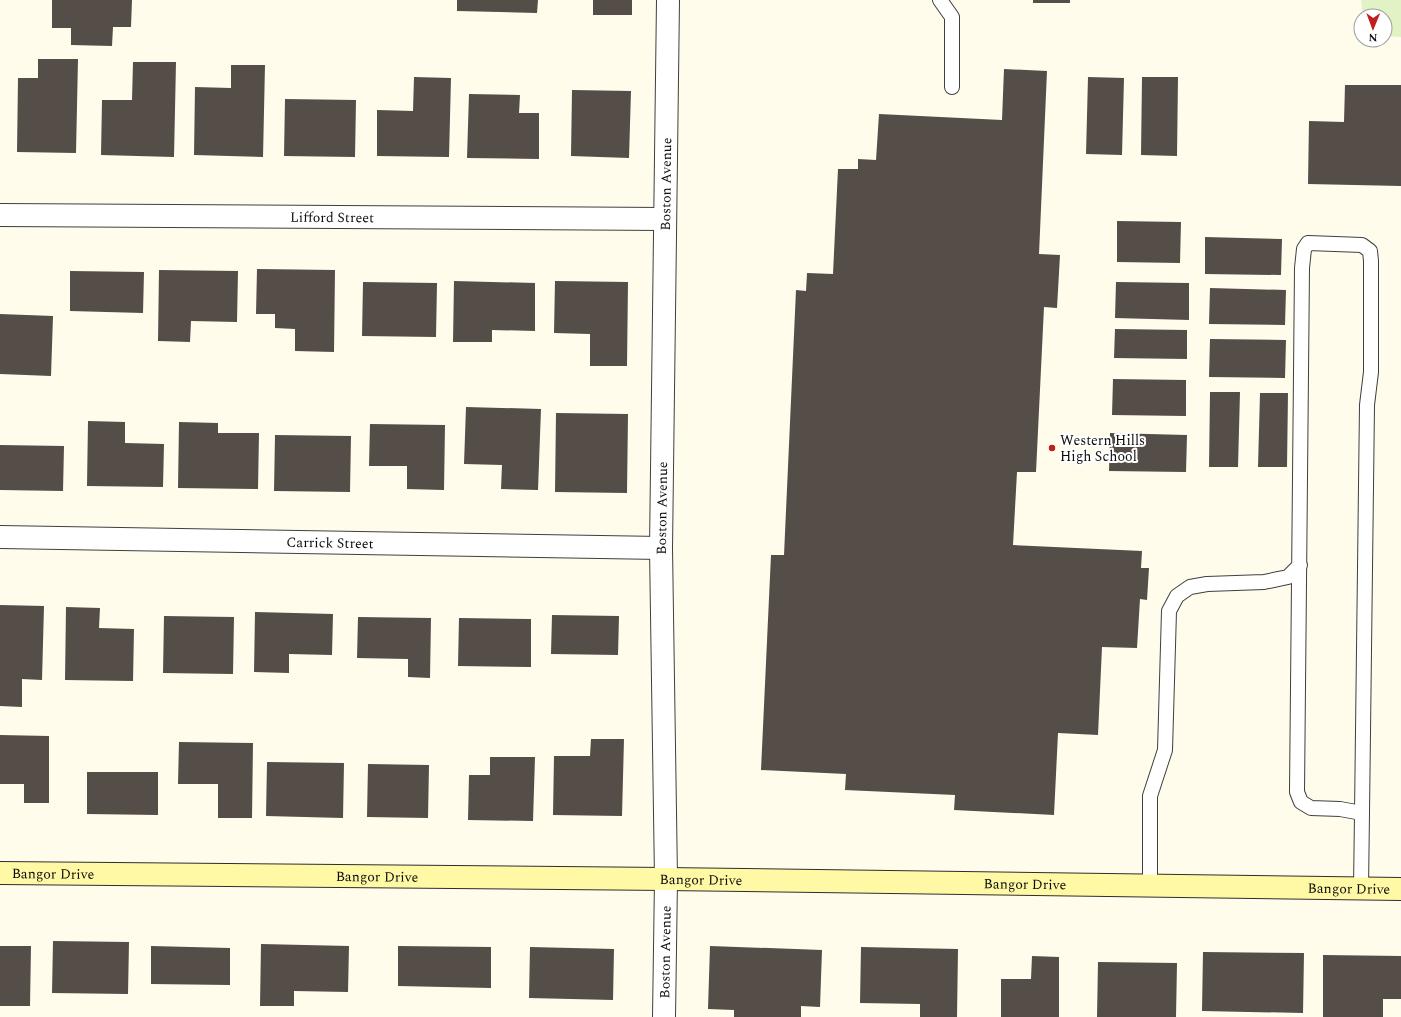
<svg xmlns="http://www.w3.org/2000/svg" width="1401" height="1017" viewBox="0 0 1401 1017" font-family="Spectral,serif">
  <rect width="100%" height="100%" fill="#fffceb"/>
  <path fill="#e1f2c5" d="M1361,0h40v37l-16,-1v-20h-22z"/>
  <path fill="#554d48" d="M52,0h80l-1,27h-18l-1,19 -41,-1v-17h-19z
    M457,0h81l-1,13 -80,-2z
    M593,0h39v15h-39z
    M1033,0h37v3h-37z
    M38,59h40l-2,94 -59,-1 1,-74h20z
    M133,62h43l-2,95 -73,-2 1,-55h30z
    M231,65h34l-2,92 -69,-2 1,-68 36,1z
    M1004,69l43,2 -8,183 21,1 -3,53 -13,-1 -8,165h-19l-4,73 129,6 -1,17h8l-2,32 -7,-1 -3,49 -35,-1 -4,88 -40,-2 -4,82 -100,-5 1,-15 -110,-5 1,-16 -85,-4 10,-215h13l12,-265 10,1 1,-18 26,1 5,-105h20v-10l18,1 3,-46 123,6z
    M414,77l37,1 -2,79 -72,-1v-46l36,1z
    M1088,77l36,1 -2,77 -36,-1z
    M1142,77h36l-1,79 -36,-1z
    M1345,85h56v101l-93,-2 1,-63 35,1z
    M572,90l59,1 -2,67 -58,-2z
    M469,94l51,1 -1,18h20v46l-72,-1z
    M285,99l71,1 -1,57 -71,-1z
    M1117,221l64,1 -1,41 -63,-1z
    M1205,237l77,2 -1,36 -76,-1z
    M257,269l78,1 -1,82 -39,-1v-22l-20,-1v-14h-19z
    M159,270l79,1 -1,51 -46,-1 -1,21 -32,-1z
    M70,271l74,1 -1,41 -73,-2z
    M454,281l81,2v48l-43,-1v12h-39z
    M555,281l73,1 -1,84h-37v-32l-36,-1z
    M363,282l74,1 -1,54 -74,-1z
    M1116,282l73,1v37l-74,-2z
    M1210,288l76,2 -1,35 -76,-1z
    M0,314l53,2 -2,60 -51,-2z
    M1115,329l72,1v29l-73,-1z
    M1210,339l76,1 -1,38 -76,-1z
    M1113,379l73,1v36l-74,-1z
    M1210,392h30l-2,75h-29z
    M1260,393h28l-1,74h-29z
    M466,407l75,2 -3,81 -37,-1 1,-24 -38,-1z
    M556,413l72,1 -1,79 -72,-1z
    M88,421l37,1v21l39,1 -1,43 -76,-1z
    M179,422l39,1v10h41l-1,56 -80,-1z
    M370,424l75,1 -1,65 -37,-1v-23h-38z
    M1110,433l77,2 -1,37 -77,-1z
    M275,435l76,1 -1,56 -76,-1z
    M0,445l64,1 -1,45 -63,-1z
    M0,605l44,1 -2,74 -20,-1v28l-22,-1z
    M66,607l34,1 -1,20 35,1 -1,52 -68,-1z
    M255,612l78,2 -1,41 -43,-1v19l-35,-1z
    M552,615l67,1 -1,39 -67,-1z
    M164,616l70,1 -1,57 -70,-1z
    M358,617l73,1 -1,60 -22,-1v-18l-51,-1z
    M459,618l72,1v48l-73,-1z
    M0,735l49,1v67h-25v-19h-24z
    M591,739h33l-2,77 -69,-1 1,-59h36z
    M179,742l74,1 -1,75h-34v-34h-40z
    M490,757h45l-2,64 -65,-1 1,-45h21z
    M267,762l77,1 -1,55 -77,-2z
    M368,764l61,1 -1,53 -61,-1z
    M87,772h71v43l-71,-1z
    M53,941l76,1 -1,52 -76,-1z
    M261,944l88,2 -1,46 -54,-1v15h-34z
    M0,946h31l-1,60h-30z
    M151,946l79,2v37l-79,-1z
    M398,946l93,1v41l-93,-2z
    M710,946l112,4 -2,57 -19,-1v11h-67v-7l-26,-1z
    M530,947l84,2 -1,51 -84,-2z
    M861,947l97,2 -1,68h-37v-13l-60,-1z
    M1203,952l101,1 -1,60 -101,-2z
    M1323,955l78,1v43h-18v18h-60z
    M1032,956l27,1v60h-58v-38h30z
    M1098,962l79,1 -1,54h-79z"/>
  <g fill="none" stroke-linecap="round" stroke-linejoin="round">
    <g stroke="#3f3f3f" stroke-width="16">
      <path id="lane" d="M940,0l12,17v70
        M1150,886v-90l15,-46 4,-139 8,-15 13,-9 17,-3 57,-2 24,-5 12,-12
        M1361,888l1,-75 5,-408 4,-33v-111l-1,-10 -8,-6 -54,-2 -4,6 -2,19 -5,524 4,10 10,6 29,1 22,4"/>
    </g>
    <g stroke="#3f3f3f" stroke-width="24">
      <g id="street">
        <path id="s1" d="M0,215l664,4"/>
        <path id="s2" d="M0,537l661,11"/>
        <path id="s3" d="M664,1017l2,-138 -5,-331 7,-548"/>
      </g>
    </g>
    <g stroke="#2e2e2e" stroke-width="24">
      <g id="secondary">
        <path id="s4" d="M0,873l666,6 735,10"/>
      </g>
    </g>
    <use href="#lane" stroke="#fff" stroke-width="14"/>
    <use href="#street" stroke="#fff" stroke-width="22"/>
    <use href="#secondary" stroke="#fff9a6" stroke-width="22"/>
  </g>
  <circle fill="#c31d1e" stroke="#fff" stroke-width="1.5" cx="1052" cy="448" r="4"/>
  <g text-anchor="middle" stroke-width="4" stroke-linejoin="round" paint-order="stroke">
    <g font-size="14" fill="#0c0c0c" stroke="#fff">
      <text dy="5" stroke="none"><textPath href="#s3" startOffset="833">Boston Avenue</textPath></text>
      <text dy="5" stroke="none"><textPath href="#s1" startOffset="332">Lifford Street</textPath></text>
      <text dy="5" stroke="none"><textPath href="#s3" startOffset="509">Boston Avenue</textPath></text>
      <text dy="5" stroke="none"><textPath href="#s2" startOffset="330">Carrick Street</textPath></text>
      <text dy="5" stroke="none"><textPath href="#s4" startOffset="53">Bangor Drive</textPath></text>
      <text dy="5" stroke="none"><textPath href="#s4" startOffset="377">Bangor Drive</textPath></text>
      <text dy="5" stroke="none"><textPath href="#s4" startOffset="701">Bangor Drive</textPath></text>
      <text dy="5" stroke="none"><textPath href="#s4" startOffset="1025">Bangor Drive</textPath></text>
      <text dy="5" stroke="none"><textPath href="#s4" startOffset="1349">Bangor Drive</textPath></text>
      <text dy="5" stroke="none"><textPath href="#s3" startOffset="65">Boston Avenue</textPath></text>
    </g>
    <g font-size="14" fill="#0c0c0c" stroke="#fff" text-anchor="start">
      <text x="1060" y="445">Western Hills<tspan x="1060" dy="16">High School</tspan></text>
    </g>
  </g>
  <g transform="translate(1373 28) rotate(181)"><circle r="19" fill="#ffffff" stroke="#9e9e9e"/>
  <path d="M0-3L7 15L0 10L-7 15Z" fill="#c31d1e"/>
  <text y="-6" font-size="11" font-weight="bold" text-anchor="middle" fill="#0c0c0c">N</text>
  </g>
</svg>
